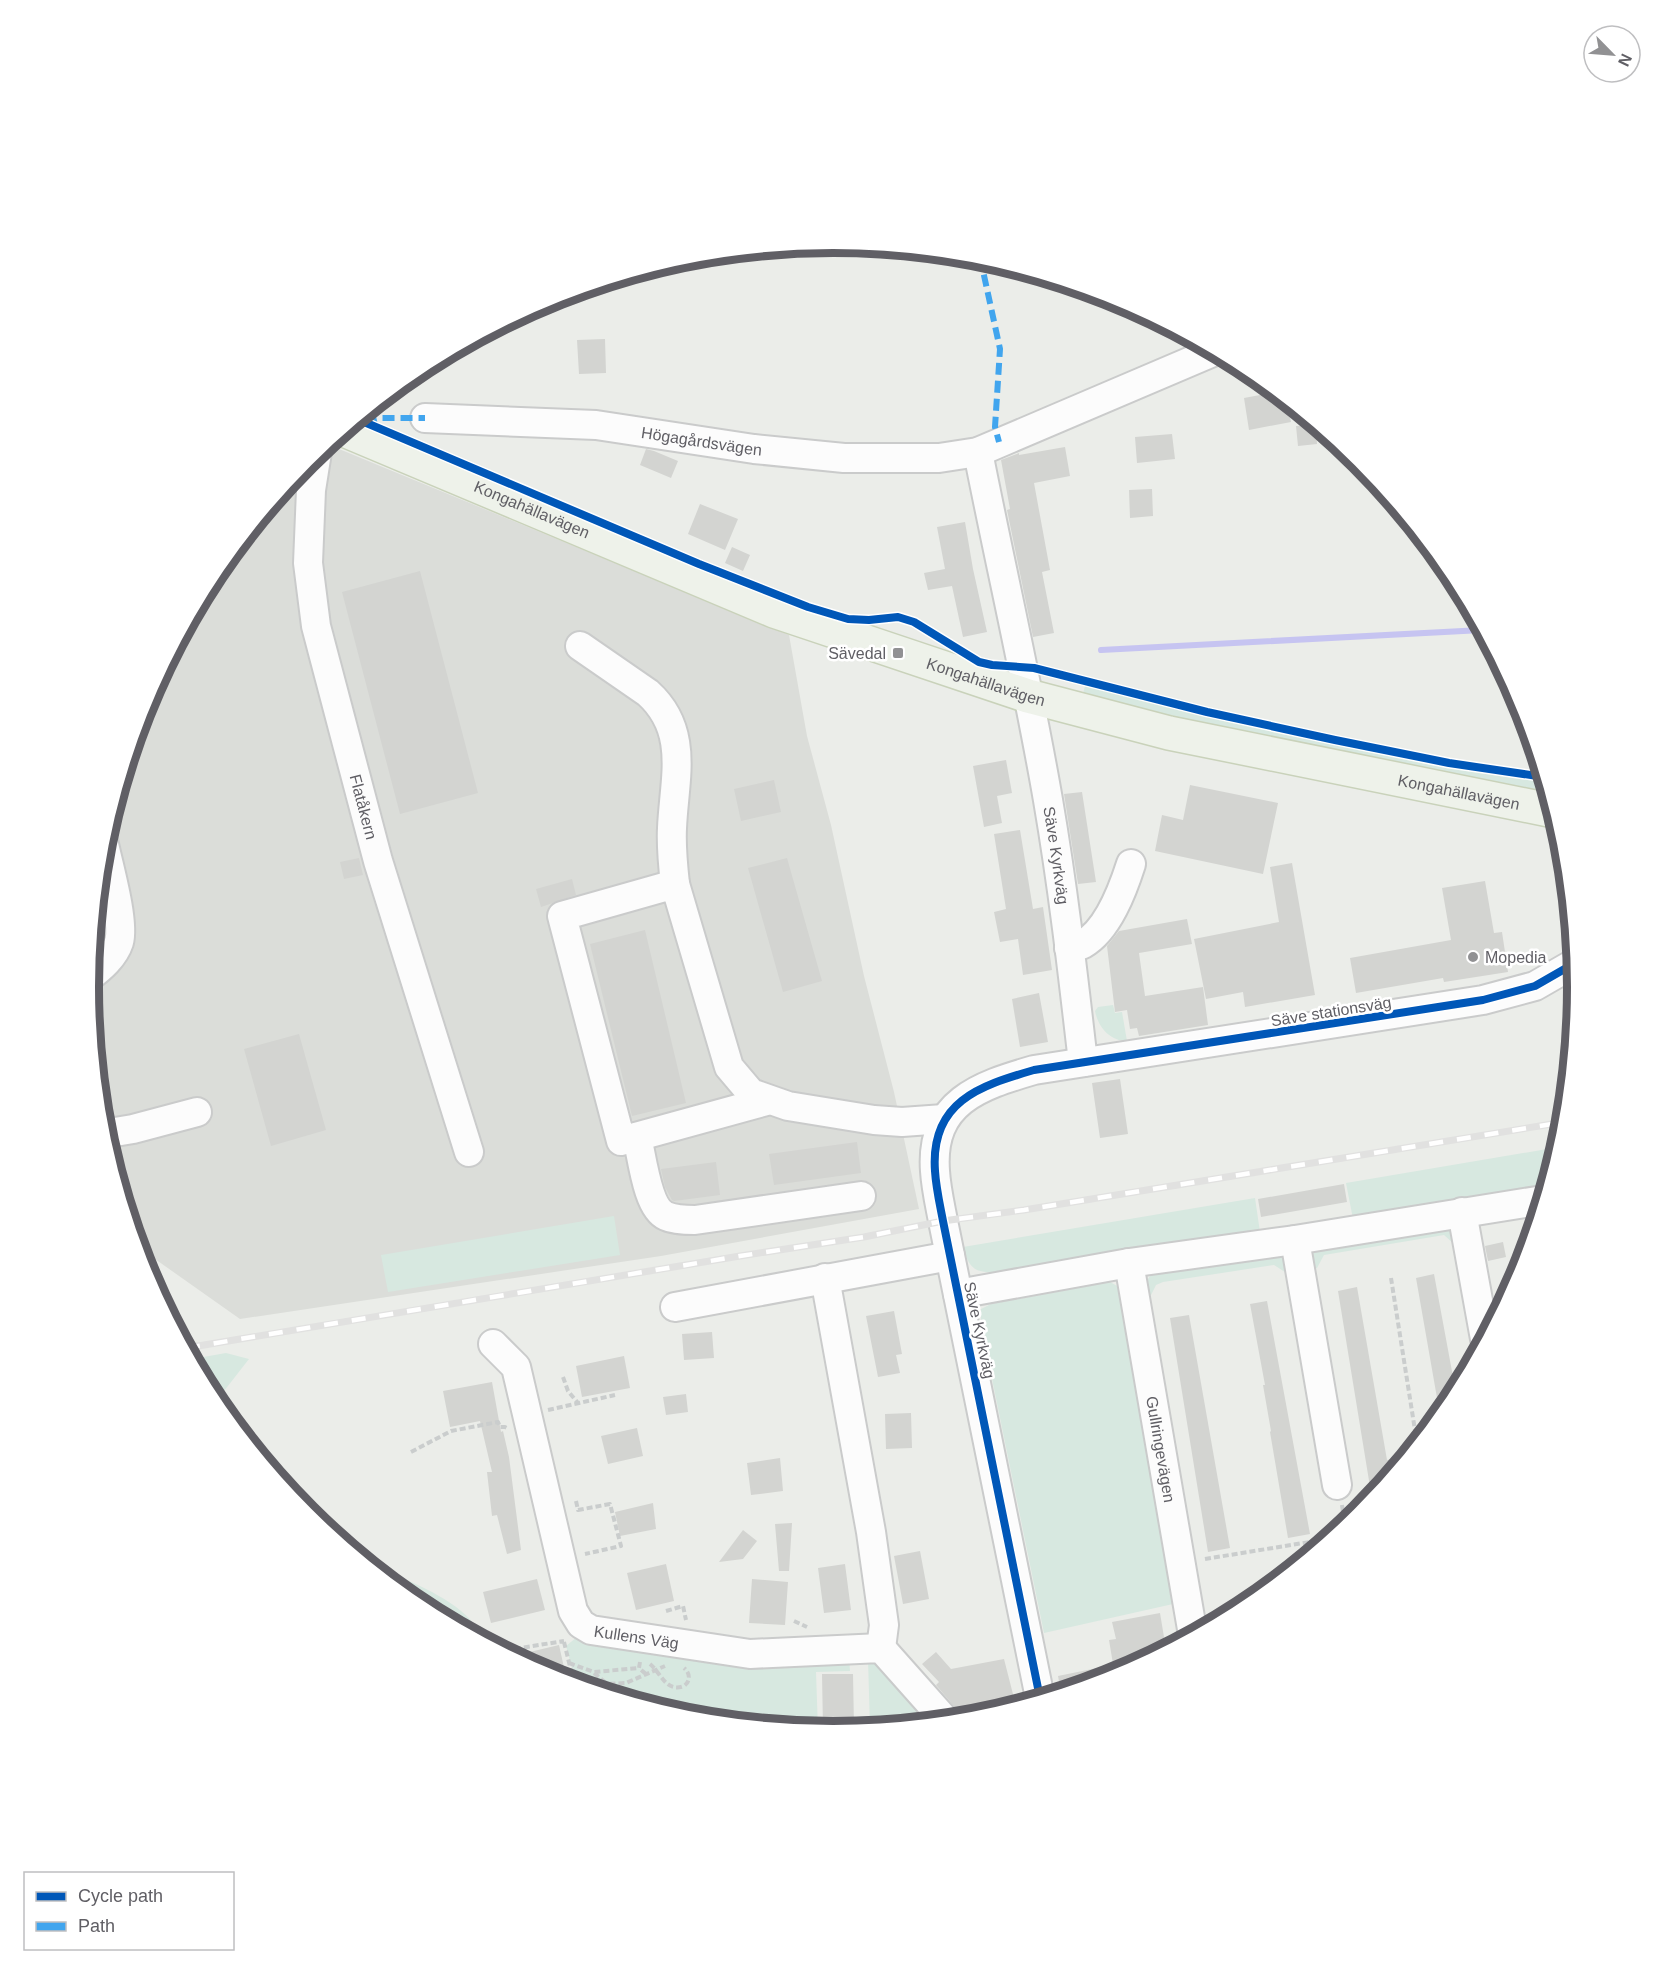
<svg xmlns="http://www.w3.org/2000/svg" width="1666" height="1974" viewBox="0 0 1666 1974" font-family="Helvetica,sans-serif">
  <rect width="100%" height="100%" fill="#ebede9"/>
  <path fill="#dbddd9" d="M327,444l462,191 18,101 24,89 33,151 30,116 25,117 -258,47 -421,63 -102,-72 -35,-115 -14,-145 14,-146 42,-139 69,-129 93,-113z"/>
  <path fill="#d7e8e0" d="M1085,686c152,36 304,74 460,95l5,17 -137,-27 -331,-74z
    M1113,1005l2,8 7,-1 5,29c-17,0 -29,-14 -32,-30l3,-4z
    M1559,1147l-12,40 -194,32 -7,-36z
    M1255,1198l5,34 -258,40c-25,1 -32,0 -39,-25z
    M614,1216l6,39 -232,37 -7,-37z
    M1452,1225l2,19 -10,-9 -120,20 -7,13 -4,1 -3,-10 5,-8z
    M1282,1254l12,10 -6,10 -14,-9 -111,17 -7,3 -5,10 -5,1 -4,-8 10,-15z
    M1110,1282l9,5 54,317 -129,29 -63,-308v-16l10,-5z
    M226,1353l23,6 -25,32 -10,10 -22,-42z
    M403,1578c30,14 68,31 82,63l-66,-35 -30,-25z
    M577,1637l272,20 1,14 -34,1 2,58 -131,-13 -111,-34 -10,-37z
    M879,1657l57,64 -66,7 -2,-69z"/>
  <g fill="none" stroke-linecap="round" stroke-linejoin="round">
    <path stroke="#c6c4f1" stroke-width="6" d="M1101,650l381,-20"/>
  </g>
  <path fill="#d3d4d1" d="M605,339l1,34 -27,1 -2,-34z
    M1276,392l11,9 4,21 -42,8 -5,-32z
    M1316,425l1,19 -19,2 -2,-20z
    M1172,434l3,25 -38,4 -2,-26z
    M1065,447l5,29 -36,7 16,87 -8,2 12,61 -21,4 -26,-127 3,-1 -9,-49 18,-7v2z
    M646,449l8,2 24,10 -7,17 -31,-13z
    M1152,489l1,27 -23,2 -1,-28z
    M700,504l38,15 -13,31 -37,-16z
    M965,522l8,47 14,63 -24,5 -11,-51 -24,4 -4,-17 21,-4 -8,-42z
    M732,547l18,8 -7,16 -18,-8z
    M420,571l58,222 -78,21 -58,-222z
    M1006,760l6,33 -15,3 5,27 -18,4 -11,-61z
    M774,780l7,32 -40,9 -7,-32z
    M1190,785l88,18 -15,71 -108,-23 7,-36 21,5z
    M1082,792l14,90 -18,2 -14,-90z
    M1020,830l13,79 10,-2 9,63 -29,5 -5,-36 -18,3 -6,-30 12,-3 -12,-75z
    M359,858l4,17 -19,4 -4,-17z
    M787,858l35,123 -39,11 -35,-124z
    M1292,863l23,132 -70,12 -2,-15 -37,7 -12,-60 85,-17 -9,-55z
    M572,879l4,16 -35,12 -5,-18z
    M1485,881l9,52 8,-1 6,40 -64,10 -1,-4 -87,15 -6,-35 101,-18 -9,-52z
    M1187,919l5,25 -53,9 6,43 58,-9 5,38 -69,11 -2,-8 -7,1 -3,-19 -12,2 -8,-66 12,-15z
    M645,930l41,173 -54,13 -42,-172z
    M1039,993l9,49 -28,5 -8,-48z
    M299,1034l27,96 -55,16 -27,-97z
    M1120,1079l8,55 -28,4 -8,-55z
    M857,1142l4,31 -87,12 -5,-31z
    M716,1162l4,33 -46,6 -2,-1 -7,-13 -4,-18z
    M1344,1184l3,18 -86,15 -3,-18z
    M1503,1242l3,15 -18,4 -3,-15z
    M1434,1274l22,119 -16,22 -24,-137z
    M1357,1287l30,173 19,-3 -34,42 -34,-208z
    M1267,1301l43,233 -22,4 -18,-106 1,-1 -8,-46h2l-15,-81z
    M894,1311l8,43 -6,1 4,18 -22,4 -12,-61z
    M1189,1315l41,233 -22,4 -38,-234z
    M712,1332l2,26 -30,2 -2,-26z
    M624,1356l6,32 -48,9 -6,-31z
    M492,1382l9,50 2,-1 6,26 12,93 -14,4 -10,-39 -5,1 -5,-44h5l-12,-51 -30,6 -7,-36z
    M686,1394l2,18 -22,3 -3,-18z
    M911,1413l1,35 -26,1 -1,-35z
    M637,1428l6,28 -35,8 -7,-28z
    M780,1458l3,33 -32,4 -4,-32z
    M653,1503l3,26 -36,7 -5,-24z
    M792,1523l-3,48h-10l-4,-47z
    M743,1530l14,11 -14,18 -24,3z
    M920,1551l9,48 -26,5 -9,-48z
    M666,1564l8,37 -38,9 -9,-37z
    M845,1564l6,46 -27,3 -6,-45z
    M537,1579l8,31 -54,13 -8,-31z
    M752,1579l36,3 -3,43 -36,-2z
    M1160,1613l6,36 -51,27 -6,-36 7,-1 -4,-17z
    M559,1645l8,36 -19,-6 -35,-19z
    M936,1652l15,17 53,-10 12,47 -23,7 -2,-10 -29,5 -3,4 -23,-27 3,-3 -17,-18z
    M1107,1666l3,11 -49,15 -3,-16z
    M822,1674h31l1,53 -31,1z"/>
  <g fill="none" stroke-linecap="round" stroke-linejoin="round">
    <g stroke="#cacbcb" stroke-width="32">
      <g id="minor">
        <path id="s1" d="M425,418l171,7 158,24 90,9h95l39,-6 237,-101"/>
        <path id="s2" d="M317,452l-6,38 -3,73 8,63 62,235 91,291"/>
        <path id="s3" d="M978,452c23,117 50,232 70,348 15,87 25,175 35,262"/>
        <path d="M580,646l68,47c42,38 26,86 24,135 -1,19 1,38 3,56"/>
        <path d="M1069,948c4,-1 10,-2 14,-4 25,-14 40,-55 48,-80"/>
        <path d="M89,977c12,-9 25,-20 30,-35 6,-20 -11,-79 -16,-102"/>
        <path d="M770,1100l-149,41 -59,-225 113,-32 54,183 22,26 37,13 86,14 28,2 42,-3"/>
        <path d="M103,1134l30,-5 64,-17"/>
        <path d="M637,1137c5,19 10,71 29,79 9,4 20,4 29,4l166,-24"/>
        <path d="M1462,1212l23,127"/>
        <path d="M1295,1240l42,245"/>
        <path id="s4" d="M1129,1263l64,372"/>
        <path d="M825,1278l46,254 13,93 -3,23"/>
        <path d="M958,1294l171,-31 166,-23 248,-40"/>
        <path d="M675,1307l275,-51"/>
        <path id="s5" d="M493,1344l23,23 57,244 8,13 10,6 159,24 131,-6 64,72"/>
        <path d="M1040,1698l-97,-477c-3,-16 -7,-33 -8,-50 -5,-69 44,-85 99,-101l449,-70 52,-14 40,-23"/>
      </g>
    </g>
    <g stroke="#c9d2ba" stroke-width="36">
      <g id="major">
        <path id="s6" d="M344,430l430,181 254,85 141,37 385,78"/>
      </g>
    </g>
    <path stroke="#cacdcd" stroke-width="4" stroke-dasharray="6 3" stroke-linecap="butt" d="M1391,1278l26,165
      M563,1377l5,14 10,12
      M548,1410l67,-15
      M411,1452l40,-21 47,-9 2,5h5l2,1
      M576,1501l2,9 32,-6 11,42 -36,8
      M1342,1505l3,21
      M1205,1559l123,-20
      M666,1611l17,-5 3,14
      M794,1621l13,6
      M564,1642l10,41
      M515,1657l-1,-8 50,-8
      M640,1662l-1,6 8,7
      M569,1663l25,9 45,-4
      M650,1664c11,9 16,29 34,22 7,-5 6,-13 0,-18
      M594,1673l12,10
      M609,1684l3,10
      M592,1688l15,-4 19,-1 39,-17
      M974,1718l-2,-6 16,-4"/>
    <use href="#minor" stroke="#fcfcfc" stroke-width="28"/>
    <use href="#major" stroke="#eef2ea" stroke-width="33"/>
    <g stroke="#e1e1e0" stroke-width="7">
      <path id="rail" d="M186,1348l554,-92 124,-19 79,-16 81,-11 540,-88"/>
    </g>
    <use href="#rail" stroke="#fff" stroke-width="4.5" stroke-dasharray="14" stroke-linecap="butt"/>
    <path stroke="#41a5ee" stroke-width="6" stroke-dasharray="12 6" stroke-linecap="butt" d="M980,257l20,92 -5,78 4,15
      M365,422l17,-4h43"/>
    <g stroke="#fff" stroke-width="11">
      <path id="cycleway" d="M357,419l342,145 109,43 40,12 21,1 29,-3 16,5 65,40 13,3 42,3 173,44 128,28 114,23 95,14
        M1040,1698l-97,-477c-3,-16 -7,-33 -8,-50 -5,-69 44,-85 99,-101l449,-70 52,-14 40,-23"/>
    </g>
    <use href="#cycleway" stroke="#0057b8" stroke-width="8"/>
  </g>
  <g fill="#919193" stroke="#fff" stroke-width="2">
    <rect x="892" y="647" width="12" height="12" rx="3"/>
    <circle cx="1473" cy="957" r="6"/>
  </g>
  <g text-anchor="middle" stroke-width="5" stroke-linejoin="round" paint-order="stroke">
    <g font-size="16" fill="#605f65" stroke="#fff">
      <text dy="6" stroke="none"><textPath href="#s1" startOffset="278">Högagårdsvägen</textPath></text>
      <text dy="6" stroke="none"><textPath href="#s6" startOffset="204">Kongahällavägen</textPath></text>
      <text dy="6" stroke="none"><textPath href="#s6" startOffset="690">Kongahällavägen</textPath></text>
      <text dy="6" stroke="none"><textPath href="#s6" startOffset="1176">Kongahällavägen</textPath></text>
      <text dy="6" stroke="none"><textPath href="#s2" startOffset="362">Flatåkern</textPath></text>
      <text dy="6" stroke="none"><textPath href="#s3" startOffset="411">Säve Kyrkväg</textPath></text>
      <text transform="translate(1331 1011) rotate(-9)" y="6">Säve stationsväg</text>
      <text transform="translate(980 1330) rotate(78)" y="6">Säve Kyrkväg</text>
      <text dy="6" stroke="none"><textPath href="#s4" startOffset="189">Gullringevägen</textPath></text>
      <text dy="6" stroke="none"><textPath href="#s5" startOffset="356">Kullens Väg</textPath></text>
    </g>
    <g font-size="16" fill="#605f65" stroke="#fff" text-anchor="end">
      <text x="886" y="659">Sävedal</text>
      <text x="1485" y="963" text-anchor="start">Mopedia</text>
    </g>
  </g>
  <path d="M0 0H1666V1974H0ZM99 987a734 734 0 1 1 1468 0a734 734 0 1 1-1468 0Z" fill="#fff" fill-rule="evenodd"/>
  <path fill="none" stroke="#605f65" stroke-width="8" d="M99 987a734 734 0 1 1 1468 0a734 734 0 1 1-1468 0Z"/>
  <rect x="24" y="1872" width="210" height="78" fill="#ffffff" stroke="#bfbfc1" stroke-width="1.5"/>
  <rect x="36" y="1892" width="30" height="9" fill="#0057b8" stroke="#bfbfc1" stroke-width="1.5"/>
  <text x="78" y="1902" font-size="18" fill="#605f65">Cycle path</text>
  <rect x="36" y="1922" width="30" height="9" fill="#41a5ee" stroke="#bfbfc1" stroke-width="1.5"/>
  <text x="78" y="1932" font-size="18" fill="#605f65">Path</text>
  <g transform="translate(1612 54) rotate(115)"><circle r="28" fill="#ffffff" stroke="#bfbfc1" stroke-width="1.5"/>
  <path d="M0-4.5L10 22L0 15L-10 22Z" fill="#919193"/>
  <text y="-9" font-size="16" font-weight="bold" text-anchor="middle" fill="#605f65">N</text>
  </g>
</svg>
